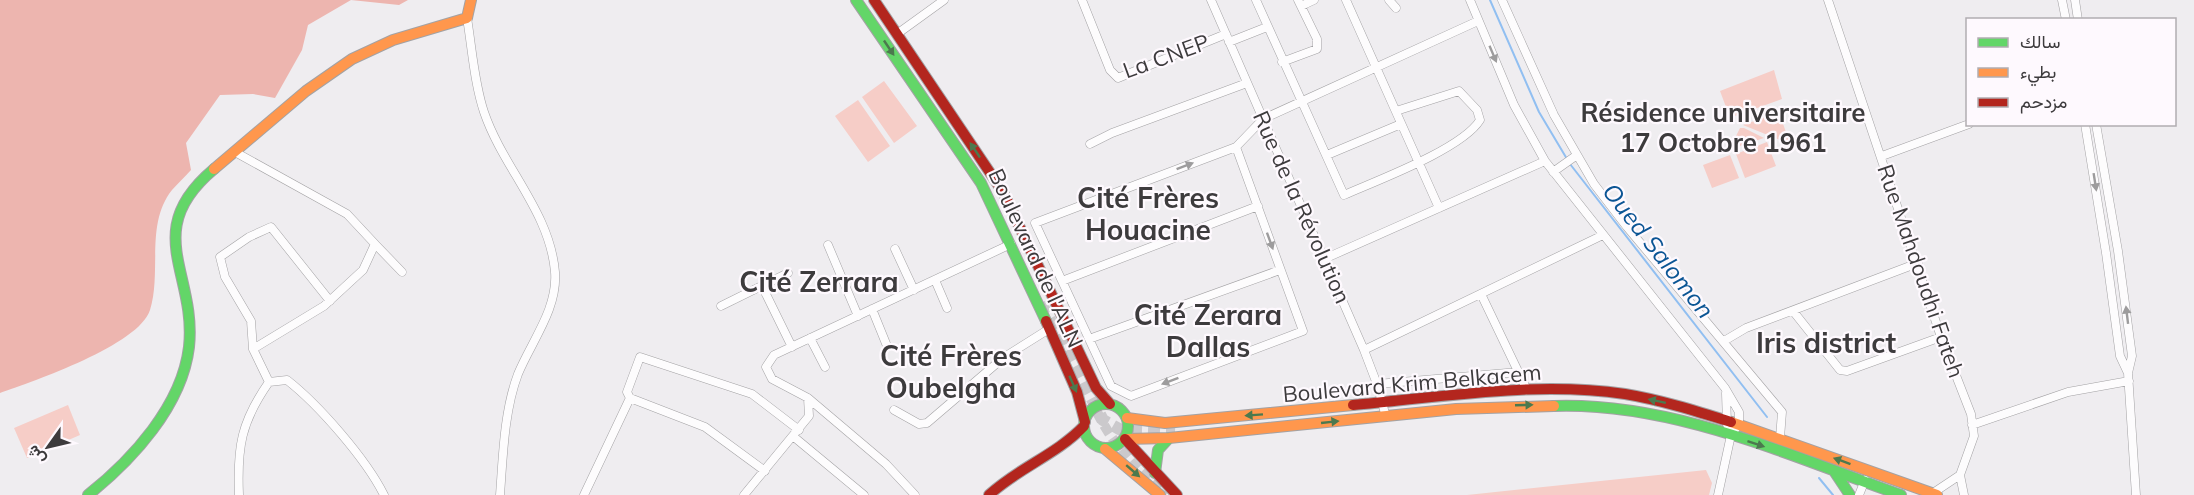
<svg xmlns="http://www.w3.org/2000/svg" width="2194" height="495" viewBox="0 0 2194 495" font-family="Mulish,Vazirmatn,sans-serif">
  <rect width="100%" height="100%" fill="#efedf0"/>
  <path fill="#f6cdc7" d="M1774,70l8,29 -47,17 -9,-9 -6,-16z
    M884,81l33,45 -23,17 -32,-46z
    M858,100l32,46 -22,16 -33,-46z
    M1779,112l11,32 -47,-19z
    M1740,128h4l20,10 -33,11 -1,-5 5,-6z
    M1767,142l9,24 -31,12 -9,-24z
    M1730,155l9,23 -27,10 -9,-23z
    M68,405l12,30 -53,23 -13,-30z
    M1706,470l6,13 -3,12h-242z"/>
  <path fill="#edb5af" d="M0,0h408l-9,5 -48,-5 -43,25 -6,25 -27,48 -22,-4 -33,1 -34,48 5,27c-6,7 -13,13 -19,20 -27,34 -10,82 -22,120 -11,35 -116,71 -150,83z"/>
  <g fill="none" stroke-linecap="round" stroke-linejoin="round">
    <path stroke="#91bff1" stroke-width="2" d="M1490,0l49,112 28,47
      M1570,164l197,253
      M1819,478l14,17"/>
    <path stroke="#cbc9cc" stroke-width="10" stroke-dasharray="10 5" stroke-linecap="butt" d="M1097,412c17,34 40,59 69,83"/>
    <path stroke="#cbc9cc" stroke-width="12" stroke-dasharray="12 6" stroke-linecap="butt" d="M1041,303l62,117 18,10 54,2"/>
    <g stroke="#a3a2a4" stroke-width="9">
      <path id="street" d="M1082,0l28,70 8,8 108,-44
        M1211,0l153,350 13,34 9,33
        M1256,0l88,195c34,-15 118,-46 136,-75l-3,-10 -18,-19 -63,20
        M1346,0l93,208
        M1389,0l7,8
        M1470,0l44,105 31,56 180,227 14,24v12l-8,11 -13,60
        M1502,0l52,115 40,69 33,43 155,185 -2,26
        M1828,0l113,337 30,77 3,22 -14,39 4,20
        M2062,0l4,20
        M2075,0l3,20
        M1301,6l13,-6
        M467,18c5,30 7,64 17,94 19,56 66,100 71,160 3,37 -24,70 -37,102 -14,37 -15,82 -18,121
        M897,34l47,-34
        M1229,42l38,-15
        M1282,62l35,-13v-10l-19,-39
        M2085,124l21,129 14,103 8,17
        M2096,124l22,127 14,105 -4,17 8,122
        M1090,144l22,-11 135,-50
        M1236,147l67,184 -172,65 -20,-10 -76,-163 201,-76 27,-28 215,-98
        M235,152l112,62 28,30 -12,26 -39,36 -71,43 16,33
        M1327,155l74,-31
        M1882,156l87,-32
        M1553,172l24,-17
        M375,244l27,28
        M828,245l30,71
        M895,249l19,41
        M1324,259l221,-98
        M935,280l12,28
        M1062,281l196,-75
        M762,286l30,61
        M1481,294l46,96
        M721,306l67,-33
        M872,309l15,37
        M1793,311l47,59 7,1 94,-34
        M810,338l15,29
        M1089,339l191,-69
        M1724,341l22,-13 172,-65
        M253,349l-2,-28 -26,-44 -5,-20 29,-20 22,-10 59,74
        M1364,350l239,-115
        M1377,384l142,-12
        M1726,393l1,31 4,11
        M630,398l-3,-6 13,-35 112,37 47,36
        M808,398l78,66 29,31
        M894,410l25,14 8,-1 76,-65 46,-29
        M1972,425l96,-33 61,-11
        M794,437l70,58
        M1933,493l27,-18
        M239,495c-2,-48 2,-73 30,-113l18,-2c32,25 79,79 97,115
        M584,495l46,-97 75,29 60,44
        M744,495l65,-79 -1,-18 -36,-19 -6,-12 8,-12 237,-111
        M1859,495l6,-15"/>
    </g>
    <g stroke="#a3a2a4" stroke-width="12">
      <path id="fast" d="M856,0l125,183 65,138
        M1084 426a22 22 0 1 1 44 0a22 22 0 1 1-44 0Z
        M1554,406c120,-4 236,50 347,89
        M1834,471l16,24
        M1155,473l3,-23 11,-12
        M88,495c44,-35 94,-89 101,-148 8,-74 -49,-116 25,-178"/>
    </g>
    <g stroke="#a3a2a4" stroke-width="12">
      <path id="slow" d="M214,169l92,-78 46,-32 41,-19 74,-22 4,-18
        M1127,418l38,5 188,-18
        M1731,422l206,73
        M1125,439l44,-1 287,-29 98,-3
        M1105,449l55,46"/>
    </g>
    <g stroke="#a3a2a4" stroke-width="12">
      <path id="jam" d="M874,0l129,192 93,196 14,16
        M1046,321l31,71 8,30
        M1353,405c89,-8 182,-24 272,-11 36,6 71,17 106,28
        M1125,439l52,56
        M989,495c29,-27 67,-40 95,-69"/>
    </g>
    <use href="#street" stroke="#fdfcfd" stroke-width="8"/>
    <use href="#fast" stroke="#63d668" stroke-width="10"/>
    <use href="#slow" stroke="#ff974d" stroke-width="10"/>
    <use href="#jam" stroke="#b3261e" stroke-width="10"/>
  </g>
  <defs><path id="oneway-solid" d="M-6-.8H1V-3.2L6.5 0L1 3.2V.8H-6Z" transform="scale(1.5)"/></defs>
  <g fill="#4c794e">
    <use href="#oneway-solid" transform="translate(889 48) rotate(56)"/>
    <use href="#oneway-solid" transform="translate(975 150) rotate(-124)"/>
    <use href="#oneway-solid" transform="translate(1073 384) rotate(66)"/>
    <use href="#oneway-solid" transform="translate(1657 401) rotate(-168)"/>
    <use href="#oneway-solid" transform="translate(1524 405) rotate(-2)"/>
    <use href="#oneway-solid" transform="translate(1254 415) rotate(176)"/>
    <use href="#oneway-solid" transform="translate(1330 422) rotate(-6)"/>
    <use href="#oneway-solid" transform="translate(1756 444) rotate(18)"/>
    <use href="#oneway-solid" transform="translate(1842 461) rotate(-160)"/>
    <use href="#oneway-solid" transform="translate(1133 471) rotate(41)"/>
  </g>
  <g fill="#9d9c9d">
    <use href="#oneway-solid" transform="translate(1493 54) rotate(67)"/>
    <use href="#oneway-solid" transform="translate(1185 166) rotate(-21)"/>
    <use href="#oneway-solid" transform="translate(2095 182) rotate(81)"/>
    <use href="#oneway-solid" transform="translate(1270 241) rotate(70)"/>
    <use href="#oneway-solid" transform="translate(2127 315) rotate(-97)"/>
    <use href="#oneway-solid" transform="translate(1170 381) rotate(159)"/>
  </g>
  <g text-anchor="middle" stroke-width="4.5" stroke-linejoin="round" paint-order="stroke">
    <g font-size="22" fill="#3d3b3d" stroke="#fef9fe">
      <text transform="translate(1166 56) rotate(-20)" y="8">La CNEP</text>
      <text transform="translate(1302 207) rotate(66)" y="8">Rue de la Révolution</text>
      <text transform="translate(1036 258) rotate(65)" y="8">Boulevard de l'ALN</text>
      <text transform="translate(1921 271) rotate(71)" y="8">Rue Mahdoudhi Fateh</text>
      <text transform="translate(1412 383) rotate(-5)" y="8">Boulevard Krim Belkacem</text>
    </g>
    <g font-size="24" font-style="italic" fill="#0b5594" stroke="#fef9fe">
      <text transform="translate(1658 251) rotate(52)" y="8">Oued Salomon</text>
    </g>
    <g font-size="26" font-weight="bold" fill="#3d3b3d" stroke="#fef9fe">
      <text x="1723" y="122">Résidence universitaire<tspan x="1723" dy="30">17 Octobre 1961</tspan></text>
    </g>
    <g font-size="28" font-weight="bold" fill="#3d3b3d" stroke="#fef9fe">
      <text x="1148" y="208">Cité Frères<tspan x="1148" dy="32">Houacine</tspan></text>
      <text x="819" y="292">Cité Zerrara</text>
      <text x="1208" y="325">Cité Zerara<tspan x="1208" dy="32">Dallas</tspan></text>
      <text x="1826" y="353">Iris district</text>
      <text x="951" y="366">Cité Frères<tspan x="951" dy="32">Oubelgha</tspan></text>
    </g>
  </g>
  <rect x="1966" y="18" width="210" height="108" fill="#fef9fe" stroke="#b1adb1" stroke-width="1.5"/>
  <rect x="1978" y="38" width="30" height="9" fill="#63d668" stroke="#b1adb1" stroke-width="1.5"/>
  <text x="2020" y="48" font-size="18" fill="#3d3b3d">سالك</text>
  <rect x="1978" y="68" width="30" height="9" fill="#ff974d" stroke="#b1adb1" stroke-width="1.5"/>
  <text x="2020" y="78" font-size="18" fill="#3d3b3d">بطيء</text>
  <rect x="1978" y="98" width="30" height="9" fill="#b3261e" stroke="#b1adb1" stroke-width="1.5"/>
  <text x="2020" y="108" font-size="18" fill="#3d3b3d">مزدحم</text>
  <g transform="translate(48 447) rotate(236)" stroke="#fef9fe" stroke-width="4.5" paint-order="stroke">
  <path d="M0-4.5L10 22L0 15L-10 22Z" fill="#3d3b3d"/>
  <text y="-9" font-size="16" font-weight="bold" text-anchor="middle" fill="#3d3b3d">ش</text>
  </g>
</svg>
